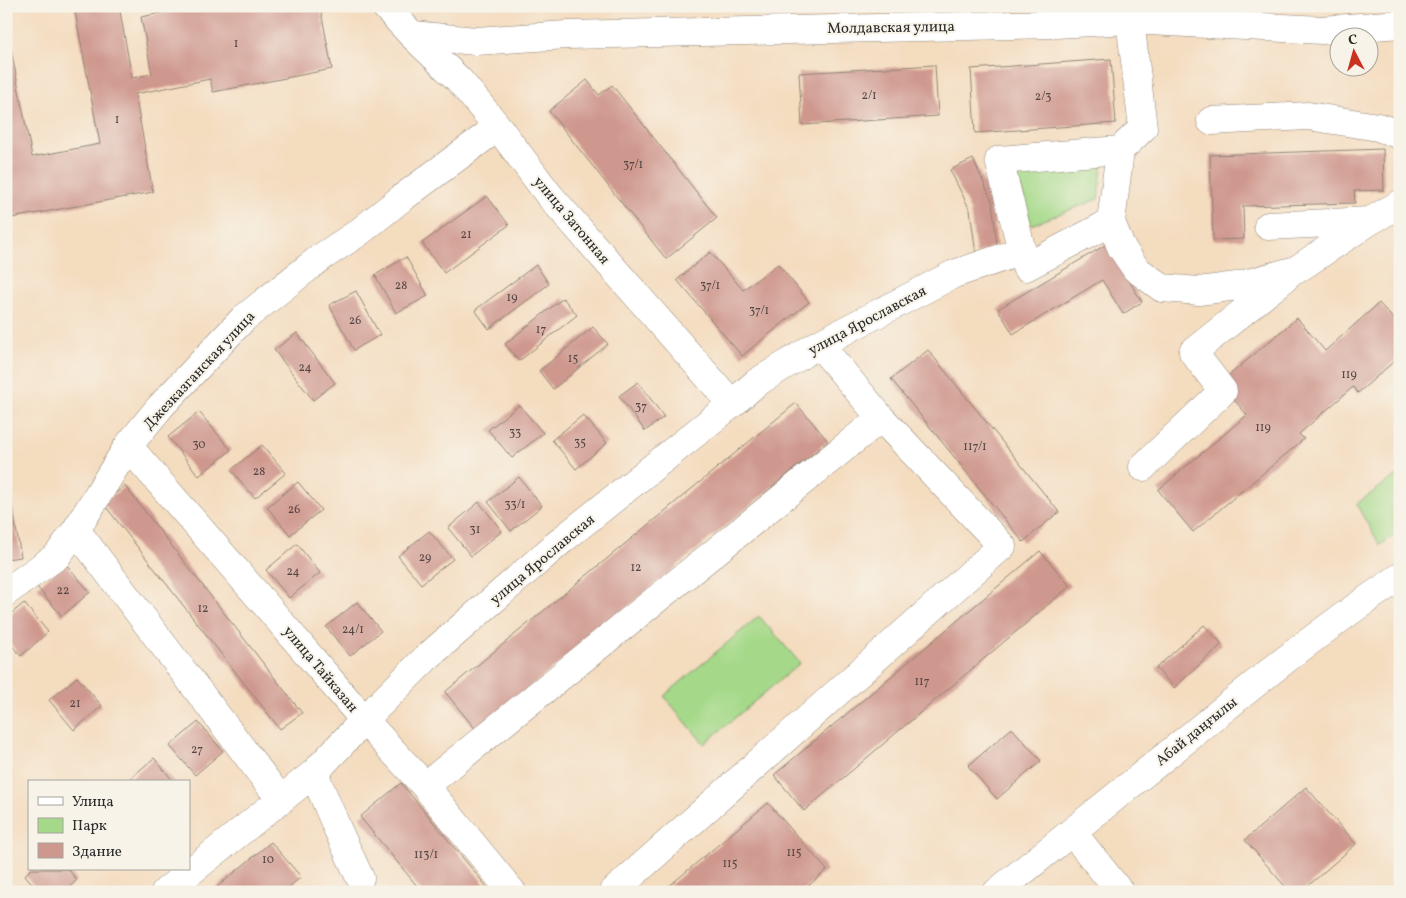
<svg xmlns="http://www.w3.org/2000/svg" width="1406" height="898" viewBox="0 0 1406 898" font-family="Vollkorn,serif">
  <rect width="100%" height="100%" fill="#f7f3e8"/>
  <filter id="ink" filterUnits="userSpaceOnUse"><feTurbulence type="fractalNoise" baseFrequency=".02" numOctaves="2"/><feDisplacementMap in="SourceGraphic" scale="10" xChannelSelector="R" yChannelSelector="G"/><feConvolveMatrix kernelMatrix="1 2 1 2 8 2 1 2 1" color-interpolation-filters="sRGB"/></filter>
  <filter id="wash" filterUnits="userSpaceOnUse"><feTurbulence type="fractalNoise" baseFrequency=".0096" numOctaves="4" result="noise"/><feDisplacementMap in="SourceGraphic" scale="20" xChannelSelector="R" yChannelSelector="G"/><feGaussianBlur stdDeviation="1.12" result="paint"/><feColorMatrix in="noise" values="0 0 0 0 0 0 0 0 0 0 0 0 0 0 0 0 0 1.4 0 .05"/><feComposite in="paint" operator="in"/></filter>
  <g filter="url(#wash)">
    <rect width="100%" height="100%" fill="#f4dcbf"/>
    <path fill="#a5d989" stroke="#68825a" d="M1103,161l-5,38 -67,26 -15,-56z
      M1400,473v59l-20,13 -24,-41z
      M759,616l41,47 -96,81 -40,-48z"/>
    <g id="blocks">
      <path fill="#cf988e" d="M74,6h45l13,72 20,-4 -11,-57 54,-11h125l12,63 -119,23 -3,-13 -75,15 18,98 -147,27v-195l26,133 68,-13z
        M1111,59l5,64 -141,10 -4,-64z
        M935,65l3,51 -136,9 -3,-52z
        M587,80l12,15 13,-10 105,133 -51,41 -117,-148z
        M1383,149l1,41 -30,1 1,12 -112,3 1,33 -31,1 -3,-85z
        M973,159l19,42 5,44 -21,9 -6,-44 -20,-40z
        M487,196l22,29 -65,48 -22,-30z
        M1107,244l35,58 -19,12 -21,-34 -89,54 -15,-25z
        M710,252l33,38 35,-26 31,38 -67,54 -65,-76z
        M406,257l22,39 -32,17 -21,-38z
        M536,265l13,19 -60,45 -14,-19z
        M356,291l24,44 -26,15 -25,-45z
        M563,298l14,17 -58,46 -14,-17z
        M1379,303l21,23v30l-42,37 -5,-6 -54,47 5,5 -111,93 -35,-42 89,-75 -27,-32 77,-65 28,33z
        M593,327l15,17 -55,45 -14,-18z
        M297,333l38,50 -22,17 -39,-50z
        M928,350l131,162 -36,30 -132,-163z
        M638,382l26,35 -19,14 -26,-35z
        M796,403l32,38 -351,290 -32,-39z
        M519,405l24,28 -31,25 -24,-28z
        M199,412l32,38 -32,26 -31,-39z
        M583,415l24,28 -31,26 -24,-29z
        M262,445l24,28 -31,25 -24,-28z
        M6,475h1l14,82 -15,2z
        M519,477l23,29 -31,25 -23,-29z
        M298,482l23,28 -31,25 -23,-28z
        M125,486l177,227 -22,16 -177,-226z
        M479,502l23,29 -31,25 -23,-28z
        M429,531l24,28 -32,25 -23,-28z
        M297,544l23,29 -31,25 -23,-28z
        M1040,551l30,35 -266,225 -30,-36z
        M65,563l25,29 -28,24 -25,-29z
        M357,602l24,29 -31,25 -24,-29z
        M24,603l24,29 -27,24 -15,-17v-21z
        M1204,625l18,19 -48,44 -18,-20z
        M77,677l25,29 -28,24 -25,-30z
        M198,722l25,29 -28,24 -25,-29z
        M1012,728l29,33 -44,38 -29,-33z
        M154,758l20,24h-48z
        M401,783l90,109h-69l-62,-75z
        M1306,787l50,57 -55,48h-11l-45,-52z
        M768,803l59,67 -26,22h-139z
        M271,842l30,35 -18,15h-72z
        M31,869h37l9,11 -13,12h-25l-14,-17z"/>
    </g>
  </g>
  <g filter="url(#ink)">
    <use href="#blocks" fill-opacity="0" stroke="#908475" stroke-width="1"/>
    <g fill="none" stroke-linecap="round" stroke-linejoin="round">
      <g stroke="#908475" stroke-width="29">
        <path id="minor" d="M385,6l27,29 47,45 39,47 51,68 183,209
          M412,35l64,6 91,-6 489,-11 74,-4 192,10 78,-6
          M1211,121l97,-5 70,11 22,8
          M1120,150l23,-22 -13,-108
          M1111,222l-85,45 -27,-107 121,-10 -9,72 10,25 15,22 26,19 37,3 38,-5 59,-16 74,-49
          M1268,226l102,-5 30,-17
          M128,446l138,159 98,115 61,66 87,106
          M1143,467l80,-76 -30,-39 92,-74
          M76,530l205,270
          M6,592l51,-36 19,-26 52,-84 32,-39 83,-88 77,-61 38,-25 44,-35 96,-71
          M314,773l23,55 23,50
          M425,786l456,-368
          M1072,832l48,60
          M165,892l149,-119 50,-53 61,-61 137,-119 170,-136 24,-21 63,-39 135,-70 68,-23
          M613,892l389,-346 -121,-128 -62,-74"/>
      </g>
      <g stroke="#908475" stroke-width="29">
        <path id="major" d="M997,892c65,-52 130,-105 195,-157 67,-55 135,-110 208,-158"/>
      </g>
      <use href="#minor" stroke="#fff" stroke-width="28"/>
      <use href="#major" stroke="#fff" stroke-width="28"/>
    </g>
  </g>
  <g text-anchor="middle" stroke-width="4" stroke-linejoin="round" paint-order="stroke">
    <g font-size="12" fill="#544644">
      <text x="236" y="47">1</text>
      <text x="869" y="99">2/1</text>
      <text x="1043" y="100">2/3</text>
      <text x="117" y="123">1</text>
      <text x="633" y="168">37/1</text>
      <text x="466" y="238">21</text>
      <text x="401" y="289">28</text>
      <text x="710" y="289">37/1</text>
      <text x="512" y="301">19</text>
      <text x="759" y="314">37/1</text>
      <text x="355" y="324">26</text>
      <text x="541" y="333">17</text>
      <text x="573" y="362">15</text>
      <text x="305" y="371">24</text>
      <text x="1349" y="378">119</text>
      <text x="641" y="410">37</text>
      <text x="1263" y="431">119</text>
      <text x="515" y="436">33</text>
      <text x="580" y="446">35</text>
      <text x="199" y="448">30</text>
      <text x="975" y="450">117/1</text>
      <text x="259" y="475">28</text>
      <text x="515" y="508">33/1</text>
      <text x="294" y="513">26</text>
      <text x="475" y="533">31</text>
      <text x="425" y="561">29</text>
      <text x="636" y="571">12</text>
      <text x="293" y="575">24</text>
      <text x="63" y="594">22</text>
      <text x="203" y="612">12</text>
      <text x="353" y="633">24/1</text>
      <text x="922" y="685">117</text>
      <text x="75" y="707">21</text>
      <text x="197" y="753">27</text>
      <text x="794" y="856">115</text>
      <text x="426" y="858">113/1</text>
      <text x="268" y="863">10</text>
      <text x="730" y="867">115</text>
    </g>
    <g font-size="15" fill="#2b2b2b" stroke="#f7f3e8">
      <text transform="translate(891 27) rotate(-1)" y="5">Молдавская улица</text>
      <text transform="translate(572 220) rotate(50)" y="5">улица Затонная</text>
      <text transform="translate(867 320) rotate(-28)" y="5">улица Ярославская</text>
      <text transform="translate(199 370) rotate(-47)" y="5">Джезказганская улица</text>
      <text transform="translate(542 559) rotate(-40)" y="5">улица Ярославская</text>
      <text transform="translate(321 669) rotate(50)" y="5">улица Тайказан</text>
      <text transform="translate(1196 731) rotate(-39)" y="5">Абай даңғылы</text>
    </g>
  </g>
  <rect width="1406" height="898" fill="none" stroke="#f7f3e8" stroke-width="25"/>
  <rect x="28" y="780" width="162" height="90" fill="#f7f3e8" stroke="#a5a39c"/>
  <rect x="38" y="797" width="25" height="8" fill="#ffffff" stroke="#a5a39c"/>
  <text x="72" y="806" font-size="15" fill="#2b2b2b">Улица</text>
  <rect x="38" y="818" width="25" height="15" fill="#a5d989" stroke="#a5a39c"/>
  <text x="72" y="830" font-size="15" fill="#2b2b2b">Парк</text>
  <rect x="38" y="843" width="25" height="15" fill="#cf988e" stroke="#a5a39c"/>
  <text x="72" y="856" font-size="15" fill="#2b2b2b">Здание</text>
  <g transform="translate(1354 52) rotate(354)"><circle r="24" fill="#f7f3e8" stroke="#a5a39c"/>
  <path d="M0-4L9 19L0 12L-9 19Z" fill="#c8321e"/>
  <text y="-8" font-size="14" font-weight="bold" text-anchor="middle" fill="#2b2b2b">С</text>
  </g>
</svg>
